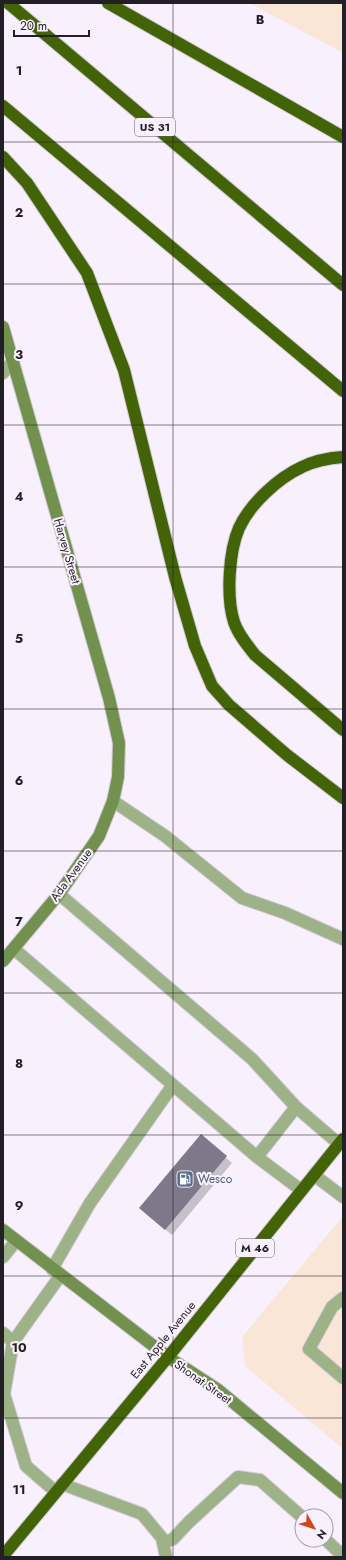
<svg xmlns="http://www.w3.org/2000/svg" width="346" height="1560" viewBox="0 0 346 1560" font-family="Jost,sans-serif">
  <rect width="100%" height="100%" fill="#f9f0fe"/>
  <path fill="#f9e6d6" d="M250,3h93v50z
    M343,1216v233l-98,-83 -3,-29z"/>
  <path fill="#0003" d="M201,1136l31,27 -60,72 -26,-21z"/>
  <path fill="#7e798a" d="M201,1134l26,22 -62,74 -26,-22z"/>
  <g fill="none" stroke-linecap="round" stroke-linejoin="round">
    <g stroke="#d2cad7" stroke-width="14">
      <path id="lane" d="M113,801l52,35 77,62 43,15 58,26
        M59,894l193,165 44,48 -39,50
        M14,949l159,136
        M296,1107l43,37
        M314,1175l29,22
        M3,1257l13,-16
        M52,1269l38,-66 83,-118 84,72 44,33
        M343,1298l-11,9 -23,42 34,29
        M3,1333l10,9 47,-66
        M13,1342l-9,52 22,72 30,26
        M62,1484l80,30 20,24 4,19
        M326,1540l17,16
        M163,1543l10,-4 16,-17 49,-45 22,3 42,37"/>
    </g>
    <g stroke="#d2cad7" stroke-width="14">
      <path id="street" d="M3,373l10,-12"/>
    </g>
    <g stroke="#d2cad7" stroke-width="14">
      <path id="secondary" d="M3,327l106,371 10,45 -1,34 -5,24 -14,35 -40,58 -56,67
        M3,1230l165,127 49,32 126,104"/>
    </g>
    <g stroke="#d2cad7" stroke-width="14">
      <path id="highway" d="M8,3l335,282
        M108,3l235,134
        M3,106l340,285
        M3,157l24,26 60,90 37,97 51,207 20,69 17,40 17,19 58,50 56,43
        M343,457c-14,1 -29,4 -41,10 -24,11 -52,37 -63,61 -10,23 -13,69 -5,94 4,12 13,23 21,33l88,75
        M3,1556l165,-199 175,-218"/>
    </g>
    <use href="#lane" stroke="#9db286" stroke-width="12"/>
    <use href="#street" stroke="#9db286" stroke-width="12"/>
    <use href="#secondary" stroke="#73914e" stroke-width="12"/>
    <use href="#highway" stroke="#426306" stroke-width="12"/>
  </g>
  <path fill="none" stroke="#231f26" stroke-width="1" stroke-opacity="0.55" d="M173,3v1554M3,142h340M3,284h340M3,425h340M3,567h340M3,709h340M3,851h340M3,993h340M3,1135h340M3,1276h340M3,1418h340"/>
  <defs>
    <g id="fuel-square" transform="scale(0.9)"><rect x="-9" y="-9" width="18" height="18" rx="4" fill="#5c6f8a" stroke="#f9f0fe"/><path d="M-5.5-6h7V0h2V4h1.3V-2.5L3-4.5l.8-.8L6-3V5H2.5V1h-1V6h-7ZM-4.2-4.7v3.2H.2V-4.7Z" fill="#fff"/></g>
  </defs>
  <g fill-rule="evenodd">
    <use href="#fuel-square" x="185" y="1179"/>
  </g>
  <g text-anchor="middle" stroke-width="4" stroke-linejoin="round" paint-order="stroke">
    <g fill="#f9f0fe" stroke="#635e67" stroke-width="1">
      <rect x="135" y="118" width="40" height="18" rx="3"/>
      <rect x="236" y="1239" width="38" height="18" rx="3"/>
    </g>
    <g font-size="11" font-weight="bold" fill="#231f26">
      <text x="155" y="131">US 31</text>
      <text x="255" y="1252">M 46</text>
    </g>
    <g font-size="12" fill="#231f26" stroke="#f9f0fe">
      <text transform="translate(67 551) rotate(74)" y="4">Harvey Street</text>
      <text transform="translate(71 875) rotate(-54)" y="4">Ada Avenue</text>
      <text transform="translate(163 1340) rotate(-51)" y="4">East Apple Avenue</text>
      <text transform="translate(203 1382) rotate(35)" y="4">Shonat Street</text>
    </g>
    <g font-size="12" fill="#4e5e75" stroke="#f9f0fe" text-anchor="start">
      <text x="198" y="1183">Wesco</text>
    </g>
  </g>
  <g font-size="13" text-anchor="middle" font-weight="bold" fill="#231f26" stroke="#f9f0fe" stroke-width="4" stroke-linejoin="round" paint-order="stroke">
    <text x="260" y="24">B</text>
    <text x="19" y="75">1</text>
    <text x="19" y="217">2</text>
    <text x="19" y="359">3</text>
    <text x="19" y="501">4</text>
    <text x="19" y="643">5</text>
    <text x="19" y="785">6</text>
    <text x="19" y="926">7</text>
    <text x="19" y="1068">8</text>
    <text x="19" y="1210">9</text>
    <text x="19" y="1352">10</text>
    <text x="19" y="1494">11</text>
  </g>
  <rect width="346" height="1560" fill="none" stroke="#231f26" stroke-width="8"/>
  <g transform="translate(314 1528) rotate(129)"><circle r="19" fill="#f9f0fe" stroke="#a39ca8"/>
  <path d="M0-3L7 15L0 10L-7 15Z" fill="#cf471c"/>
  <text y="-6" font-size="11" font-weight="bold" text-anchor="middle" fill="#231f26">N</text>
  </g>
  <path d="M14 30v6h75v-6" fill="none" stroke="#231f26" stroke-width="2"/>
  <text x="20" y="30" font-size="12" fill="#231f26" stroke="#f9f0fe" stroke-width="3" paint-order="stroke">20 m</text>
</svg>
